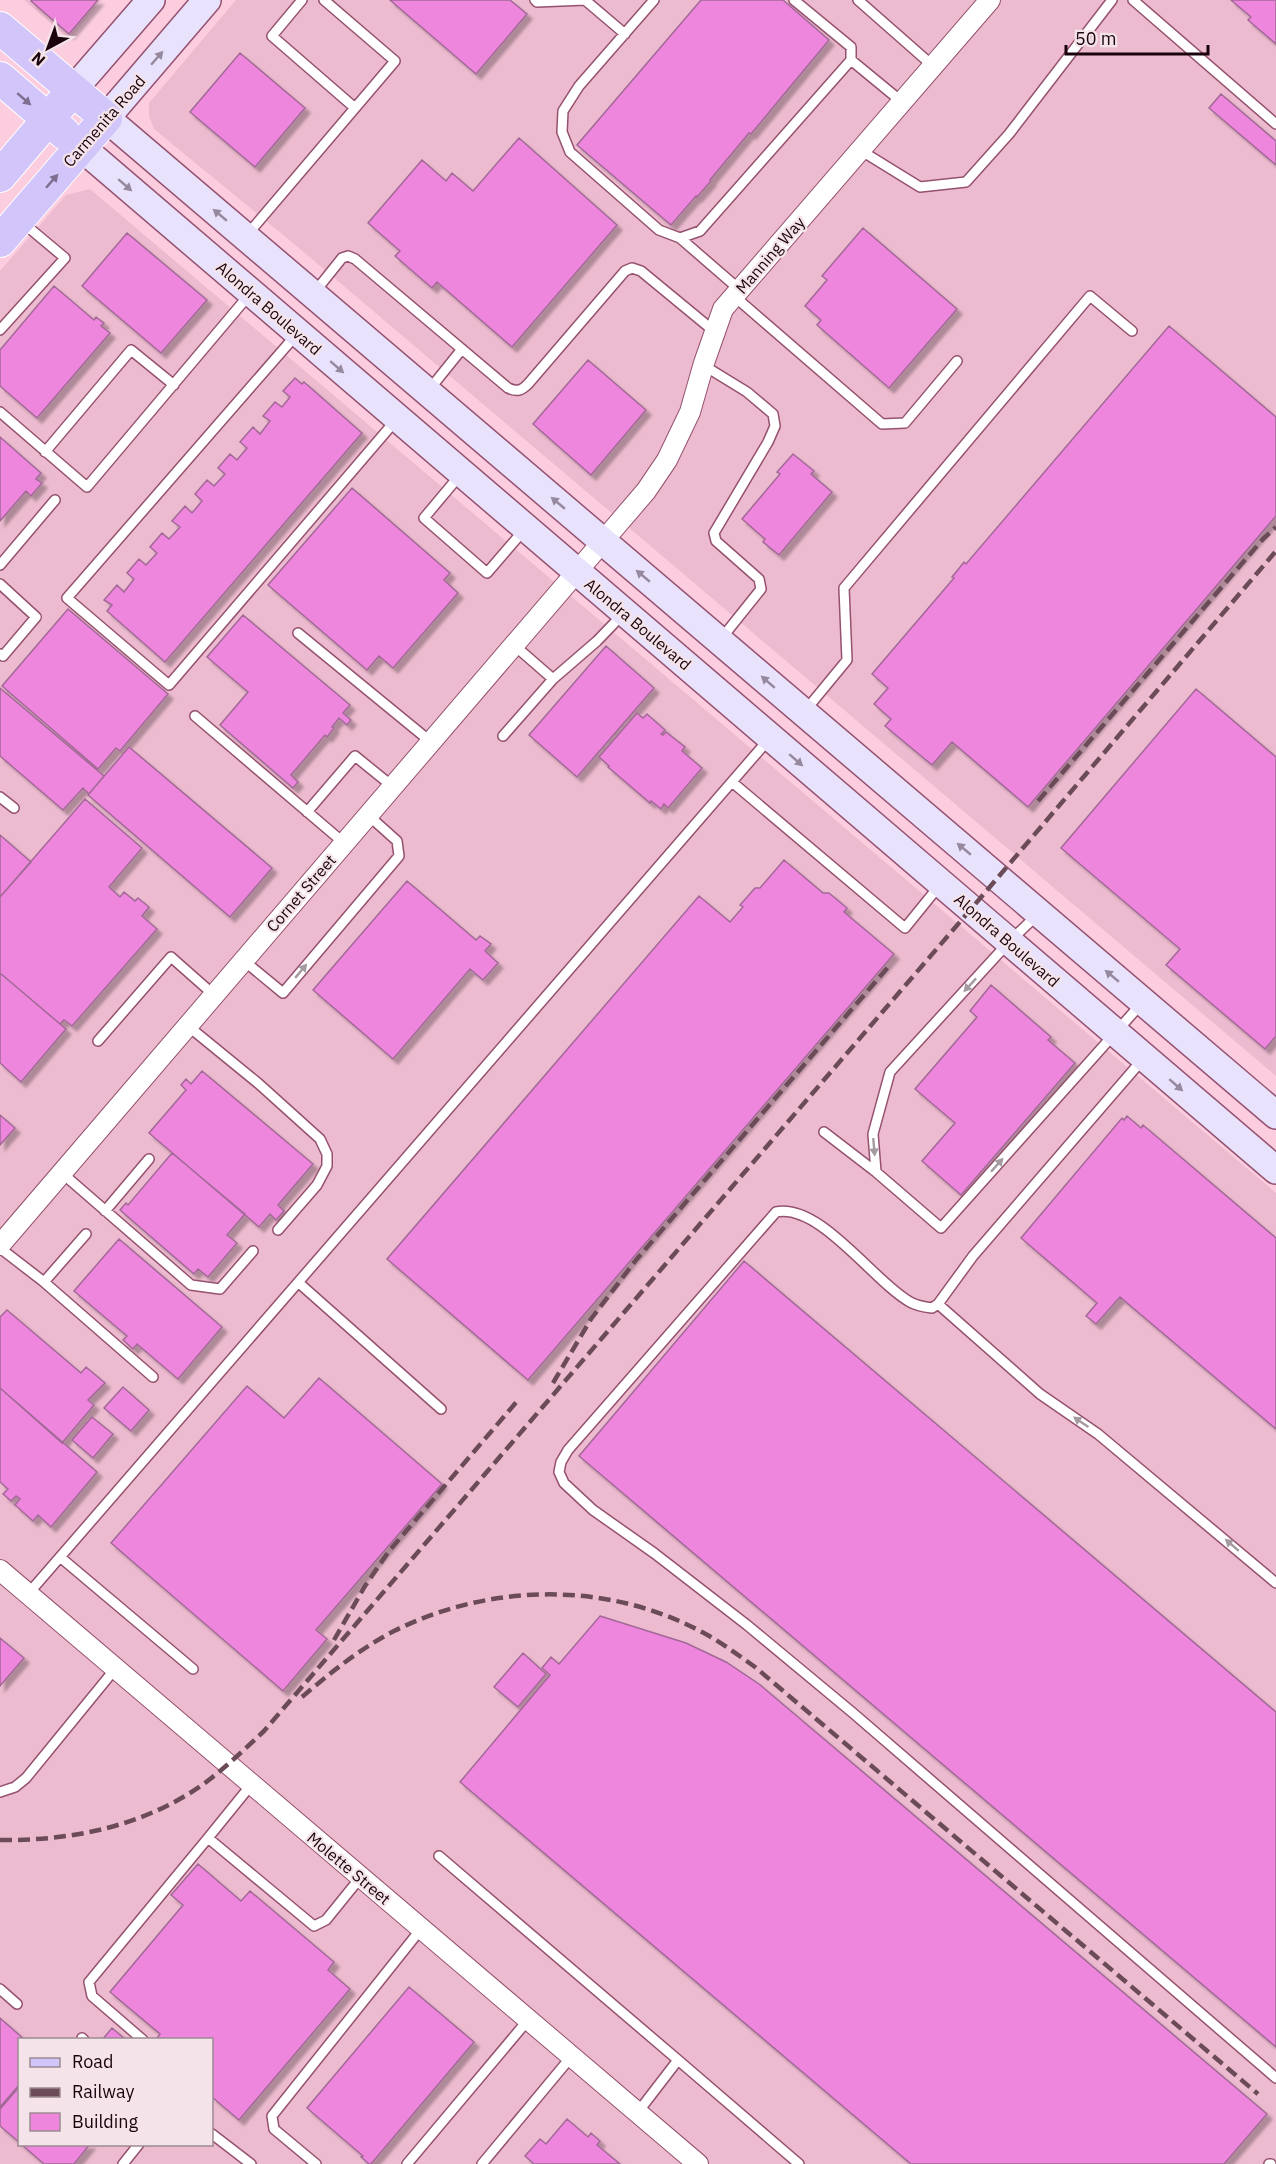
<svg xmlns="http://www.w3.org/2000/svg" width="1276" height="2164" viewBox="0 0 1276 2164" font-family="'IBM Plex Sans',sans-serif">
  <defs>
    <filter id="shadow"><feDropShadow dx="5" dy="5" stdDeviation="1.5" flood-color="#0004"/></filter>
  </defs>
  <rect width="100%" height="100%" fill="#fccddf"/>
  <path fill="#edbbcf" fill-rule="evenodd" d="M24,0h78l-33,39z
    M236,0h1040v1076l-983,-833 -139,-114 -5,-13v-13z
    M90,189l1186,1004v971h-1276v-1893l66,-76zM20,2040h192v104h-192z"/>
  <path fill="#ed86dc" stroke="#a26997" stroke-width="1.5" filter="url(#shadow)" d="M32,0h66l-29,34 -38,-33z
    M390,0h120l17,14 -51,60z
    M701,0h82l46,40 -78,94 -2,-1 -39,47 1,1 -14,16 -1,-1 -25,29 -94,-80z
    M1231,0h45v44l-28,-24 3,-3z
    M240,53l65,55 -50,59 -65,-55z
    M1221,94l55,47v24l-67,-57z
    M519,138l98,87 -105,122 -75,-65 -5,6 -37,-32 5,-5 -32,-28 54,-63 24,21 6,-8 21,18z
    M863,228l94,81 -68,79 -72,-63 4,-5 -16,-14 22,-26 -5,-4z
    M127,233l80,67 -46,53 -79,-67z
    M54,286l40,34 2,-3 8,6 -3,3 9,7 -73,85 -37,-32v-36z
    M1169,326l107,91v99l-248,291 -76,-65 -20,23 -47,-39 6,-7 -17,-15 14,-16 -16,-14 82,-96 -2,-1 12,-15 2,2z
    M588,360l58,50 -55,65 -58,-51z
    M295,378l7,6 2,-2 58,51 -197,229 -58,-51 5,-6 -8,-5 13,-15 7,7 10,-13 -7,-6 12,-14 7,6 11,-12 -7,-6 12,-14 7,6 11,-12 -8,-6 13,-15 7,7 10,-12 -7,-7 12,-14 7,6 11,-12 -7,-6 12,-14 7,6 10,-12 -7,-6 13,-15 7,7 10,-13 -7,-5 12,-14 7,5 8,-10 -7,-6z
    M0,437l41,36 -5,6 6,4 -11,13 -5,-5 -26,30z
    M793,454l21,17 -3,3 21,18 -53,63 -16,-13 2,-3 -23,-20 38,-45 -3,-2z
    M352,488l98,85 -6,7 14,13 -65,75 -14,-12 -12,14 -99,-85z
    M68,609l100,85 -48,57 -4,-3 -18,21 -96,-83z
    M243,615l107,90 -7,8 8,7 -4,5 -8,-7 -7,9 2,1 -7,9 -2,-2 -34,40 7,7 -5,6 -73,-63 28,-33 -41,-35z
    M606,646l48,42 -77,89 -48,-42z
    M0,688l104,88 -15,18 -6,-6 -20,22 -63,-54z
    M1196,689l80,68v279l-11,13 -99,-84 14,-16 -119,-101z
    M637,713l6,5 4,-4 18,16 -4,4 2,1 3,-3 19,15 -3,4 20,17 -34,40 -4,-4 -3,5 -10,-8 -1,2 -42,-36 1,-1 -10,-9z
    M129,747l143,121 -42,49 -142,-122z
    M85,799l57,49 -33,39 11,10 4,-5 11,9 3,-3 11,9 -7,9 15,13 -85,97 -8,-6 -4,4 -60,-51v-76z
    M0,835l31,27 -31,35z
    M784,860l39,33h6l18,15 -3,4 50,42 -366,426 -141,-121 312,-363 31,26 13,-15 -3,-2 15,-17h5z
    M407,881l69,59 4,-4 11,8 -6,7 13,12 -15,17 -13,-11 -77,90 -80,-69z
    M0,973l66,56 -45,53 -21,-19z
    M991,985l60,52 -3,3 27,23 -114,132 -39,-34 33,-38 -40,-34 62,-72 -7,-6z
    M202,1071l111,93 -35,41 6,6 -8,9 -6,-6 -11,13 -110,-94 37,-43 -5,-5 5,-6 5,5z
    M0,1115l15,13 -15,17z
    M1127,1116l14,12 2,-3 133,113v191l-156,-132 -24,27 -10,-8 11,-13 -76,-65 101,-120 2,2z
    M172,1153l73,61 -18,21 10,8 -29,34 -10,-8 -4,5 -74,-64 6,-7 2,2z
    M119,1239l103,88 -44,52 -41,-35 -4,5 -10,-9 4,-4 -53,-45z
    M744,1261l532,451v335l-697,-591z
    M7,1310l74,63 5,-6 19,16 -17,17 6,5 -32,38 -62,-55v-71z
    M319,1378l123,106 -126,146 11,9 -44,52 -172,-148 136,-157 37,32z
    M123,1387l26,23 -18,21 -27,-23z
    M0,1388l97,84 -46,55 -13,-12 -5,6 -18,-16 5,-6 -4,-3 -5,5 -8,-7 5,-5 -8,-7z
    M92,1417l21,17 -20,24 -21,-18z
    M600,1616l86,27 40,19 33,22 508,430 -43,50h-313l-451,-382 90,-107 -8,-7 9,-11 8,7z
    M0,1638l24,20 -24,28z
    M523,1653l23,21 -28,33 -24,-20z
    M198,1864l43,37 9,-10 84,71 -6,8 22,19 -111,131 -27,-23v-57h-56l4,-6 -50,-42 73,-87 -12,-10z
    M409,1987l65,55 -103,122h-2l-8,-7 2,-1 -56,-48z
    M0,2018l25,22h-5v44l-20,23z
    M112,2028l13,11 -1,1h-22z
    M20,2086v57l-20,-17v-17z
    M567,2119l21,18 3,-4 9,8 -3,4 23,19h-86l-9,-8 15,-17 6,5z
    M21,2144h69l-16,20h-30z"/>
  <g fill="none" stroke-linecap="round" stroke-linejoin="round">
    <g stroke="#95516f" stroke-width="12">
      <path id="lane" d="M302,0l-30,36 83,72
        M535,0l2,2 48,-2 40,34
        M654,0l-75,86 -16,25 -1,21 8,20 89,78 21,8 20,-7 151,-171v-13l-57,-47
        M858,0l75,66
        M1133,0l143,124
        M851,60l51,42
        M860,150l60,37 46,-5 43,-48 103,-134
        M247,235l148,-174 -71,-61
        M680,238l60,52
        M314,293l28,-35 6,-2 7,3 153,129c9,4 13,3 20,-4l97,-113 7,-3 9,3 74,61
        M734,296l148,128 23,-1 52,-62
        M0,330l65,-72 -43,-36
        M296,335l-229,263 102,87 227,-265
        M703,365l44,27 26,22 2,12 -7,16 -54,91 2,8 43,38 2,10 -40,50
        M429,390l33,-41
        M0,412l87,75 162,-192
        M45,452l86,-102 43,35
        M460,475l-36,43 63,55 37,-43
        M0,565l55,-65
        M0,584l36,33 -33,39 -3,-2
        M298,633l133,109
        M514,645l39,34 44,-38 26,-27
        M805,711l42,-51 -3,-72 246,-292 42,35
        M195,716l149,127
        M503,736l50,-57
        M732,782l173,146 34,-42
        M0,797l14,11
        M307,812l48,-56 37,30
        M1037,915l-28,27 -119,130 -17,62 3,38 65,56 200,-224
        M243,960l40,33 116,-137 -2,-15 -29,-26
        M188,1026l71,58 61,55 7,15v12l-10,19 -39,45
        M98,1041l73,-84 43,38
        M1143,1059l-170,197 -35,48 102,90 58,40 178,149
        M824,1132l52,40
        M62,1173l129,112 29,4 33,-38
        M105,1211l44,-52
        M0,1248l44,34 109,95
        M44,1282l42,-48
        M299,1283l142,126
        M938,1304l-6,4c-8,-1 -15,-2 -22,-6 -37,-21 -90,-99 -134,-90l-208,238 -7,12 -2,10 5,11 29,27 61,43 93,72 106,88 423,365
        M60,1557l133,112
        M28,1594l741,-855
        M0,1792l15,-5 11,-9 89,-109
        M208,1838l43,-53
        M439,1856l239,204
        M0,1989l17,15
        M82,2038l2,2
        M143,2040l-51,-44 -3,-14 119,-144 106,88 12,-6 34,-42
        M638,2112l40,-52 121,104
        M212,2134l39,30
        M123,2164l16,-20
        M316,2164l-42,-35 -2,-13 149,-187
        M407,2164l121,-144
        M482,2164l89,-107
        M1269,2164h2"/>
    </g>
    <g stroke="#95516f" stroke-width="22">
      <path id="street" d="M0,1245l646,-754 21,-31 23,-48 14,-49 19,-54 267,-309
        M0,1570l698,594"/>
    </g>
    <g stroke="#95516f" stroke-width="30">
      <path id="secondary" d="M207,0l-101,118 1170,997
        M73,90l78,-90
        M81,147l1195,1023"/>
    </g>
    <g stroke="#fff" stroke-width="34">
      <path id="primary" d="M0,28l106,90 -106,123
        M0,78l64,55
        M0,176l73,-86"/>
    </g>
    <use href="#lane" stroke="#fff" stroke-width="9"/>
    <use href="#street" stroke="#fff" stroke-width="20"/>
    <use href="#secondary" stroke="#e8e2fd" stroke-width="27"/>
    <use href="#primary" stroke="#d1c5fa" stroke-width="32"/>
    <path stroke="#6b4b58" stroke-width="4.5" stroke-dasharray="12 6" stroke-linecap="butt" d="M1038,801l225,-262 13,-12
      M553,1383l38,-64 45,-59 253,-294
      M334,1640l31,-54 24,-35 130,-152
      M302,1697c28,-24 59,-49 92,-66 96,-48 213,-50 308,1 19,10 36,23 53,35l503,427
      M0,1840c72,1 145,-14 205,-57 21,-16 40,-34 59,-52l707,-822 305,-358"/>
  </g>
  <defs><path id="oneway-solid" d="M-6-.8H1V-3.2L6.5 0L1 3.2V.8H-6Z" transform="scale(1.5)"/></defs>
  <g fill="#96899d">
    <use href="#oneway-solid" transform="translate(157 58) rotate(-49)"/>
    <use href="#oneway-solid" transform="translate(125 185) rotate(41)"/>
    <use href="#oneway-solid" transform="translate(220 215) rotate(-140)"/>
    <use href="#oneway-solid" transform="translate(337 367) rotate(41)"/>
    <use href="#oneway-solid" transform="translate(558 503) rotate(-140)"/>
    <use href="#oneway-solid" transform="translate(643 576) rotate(-140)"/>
    <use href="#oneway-solid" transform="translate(768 682) rotate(-139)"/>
    <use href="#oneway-solid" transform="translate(796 760) rotate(41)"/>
    <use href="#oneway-solid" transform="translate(964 849) rotate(-140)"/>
    <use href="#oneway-solid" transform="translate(1112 976) rotate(-140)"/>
    <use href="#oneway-solid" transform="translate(1176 1085) rotate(41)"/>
  </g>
  <g fill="#7f6e90">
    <use href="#oneway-solid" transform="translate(24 99) rotate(41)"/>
    <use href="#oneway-solid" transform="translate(52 181) rotate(-49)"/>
  </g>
  <g fill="#a49a9f">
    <use href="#oneway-solid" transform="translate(301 971) rotate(-50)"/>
    <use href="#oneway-solid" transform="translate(970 985) rotate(133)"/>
    <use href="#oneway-solid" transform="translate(874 1147) rotate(85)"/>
    <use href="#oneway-solid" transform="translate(997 1165) rotate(-48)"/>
    <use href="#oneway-solid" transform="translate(1081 1422) rotate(-146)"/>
    <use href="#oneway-solid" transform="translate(1232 1545) rotate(-139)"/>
  </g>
  <g text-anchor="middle" stroke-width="4.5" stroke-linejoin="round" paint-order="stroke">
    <g font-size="16" fill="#1b030e" stroke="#f4e4ea">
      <text transform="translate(104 121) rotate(-49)" y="6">Carmenita Road</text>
      <text transform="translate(770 255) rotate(-49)" y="6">Manning Way</text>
      <text transform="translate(269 308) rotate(41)" y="6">Alondra Boulevard</text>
      <text transform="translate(638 624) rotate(40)" y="6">Alondra Boulevard</text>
      <text transform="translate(301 893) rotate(-49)" y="6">Cornet Street</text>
      <text transform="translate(1007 940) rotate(41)" y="6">Alondra Boulevard</text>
      <text transform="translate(349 1868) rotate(40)" y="6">Molette Street</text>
    </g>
  </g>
  <rect x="18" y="2038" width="195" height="108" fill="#f4e4ea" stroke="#9d8a92" stroke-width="1.5"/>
  <rect x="30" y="2058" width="30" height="9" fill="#d1c5fa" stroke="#9d8a92" stroke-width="1.5"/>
  <text x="72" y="2068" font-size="18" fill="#1b030e">Road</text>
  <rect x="30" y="2088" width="30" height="9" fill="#6b4b58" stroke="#9d8a92" stroke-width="1.5"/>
  <text x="72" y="2098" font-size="18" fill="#1b030e">Railway</text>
  <rect x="30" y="2113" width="30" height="18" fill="#ed86dc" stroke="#9d8a92" stroke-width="1.5"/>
  <text x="72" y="2128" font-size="18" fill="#1b030e">Building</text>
  <g transform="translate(48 48) rotate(221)" stroke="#f4e4ea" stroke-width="4.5" paint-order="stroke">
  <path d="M0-4.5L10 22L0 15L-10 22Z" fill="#1b030e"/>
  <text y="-9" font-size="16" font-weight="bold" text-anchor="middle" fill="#1b030e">N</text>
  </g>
  <path d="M1066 45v9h142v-9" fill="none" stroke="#1b030e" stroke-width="3"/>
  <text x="1075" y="45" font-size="18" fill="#1b030e" stroke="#f4e4ea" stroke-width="4.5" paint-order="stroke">50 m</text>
</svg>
